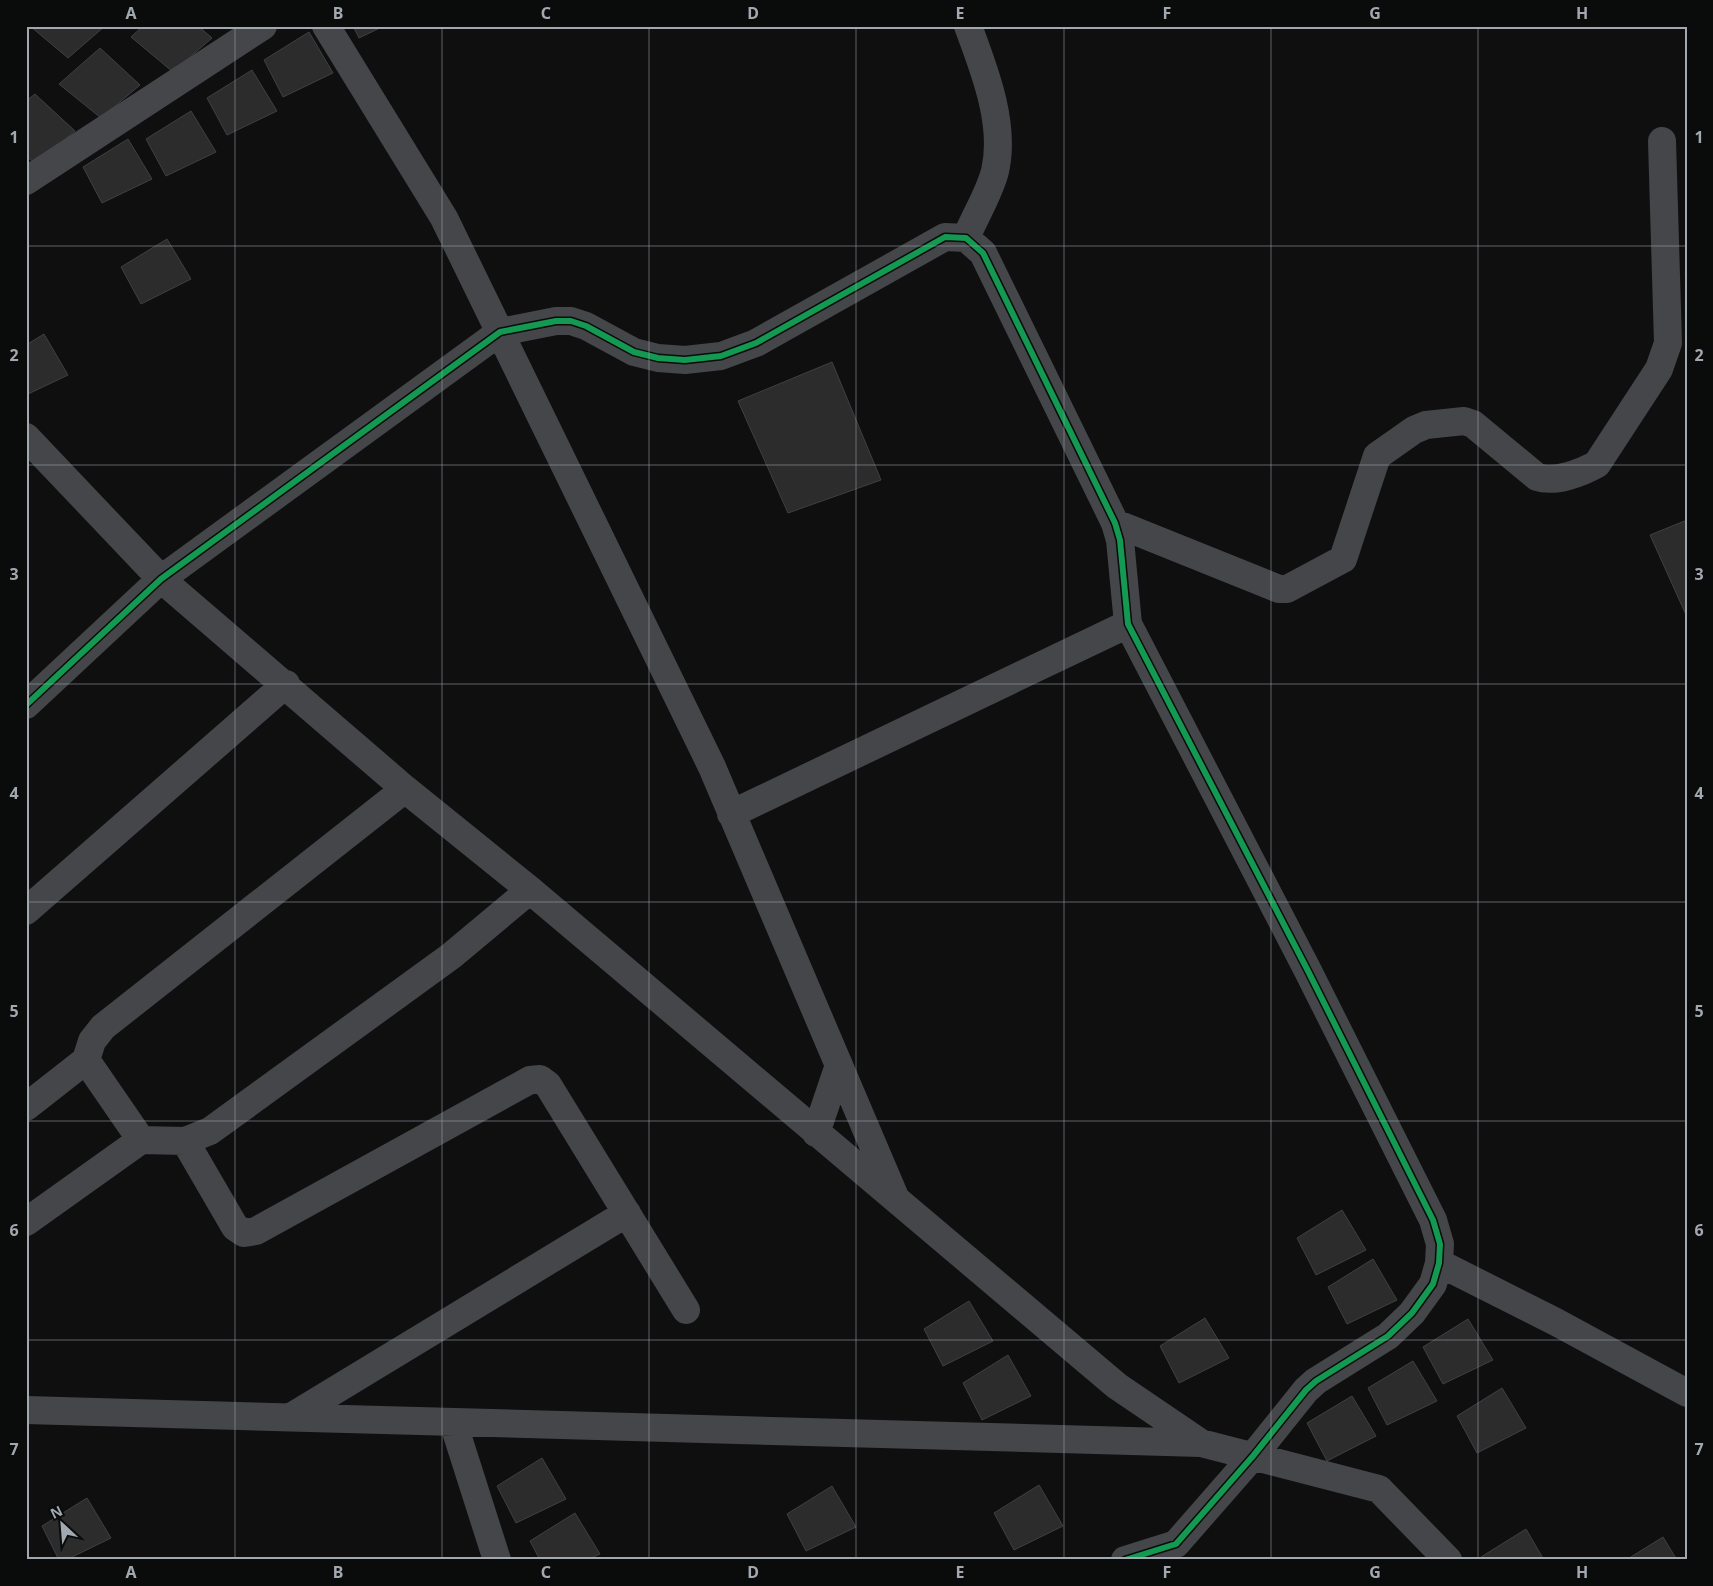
<svg xmlns="http://www.w3.org/2000/svg" width="1713" height="1586" viewBox="0 0 1713 1586" font-family="'Noto Sans',sans-serif">
  <rect width="100%" height="100%" fill="#0f0f10"/>
  <path fill="#2c2c2d" stroke="#3f4043" d="M30,26h75l-37,32z
    M143,26h55l14,12 -39,34 -42,-35z
    M353,26h31l-25,12z
    M309,32l24,41 -50,24 -19,-37z
    M100,48l40,37 -39,33 -42,-34z
    M252,70l25,41 -50,24 -20,-37z
    M35,94l40,37 -39,33 -10,-8v-55z
    M191,111l25,41 -50,24 -20,-37z
    M128,139l24,40 -50,24 -19,-36z
    M167,239l24,40 -50,25 -20,-37z
    M44,334l24,41 -42,20v-50z
    M832,362l49,118 -93,33 -50,-112z
    M1687,520v97l-37,-82z
    M1342,1210l24,40 -50,25 -19,-37z
    M1373,1259l24,41 -50,24 -19,-37z
    M969,1301l24,40 -50,25 -19,-37z
    M1205,1318l24,40 -50,25 -19,-37z
    M1468,1319l25,41 -50,24 -20,-37z
    M1008,1355l23,41 -49,24 -19,-37z
    M1413,1361l24,40 -50,24 -19,-37z
    M1502,1388l24,40 -49,25 -20,-37z
    M1352,1396l24,40 -49,25 -20,-38z
    M542,1458l24,41 -50,24 -19,-37z
    M1039,1485l24,41 -49,24 -20,-37z
    M832,1486l24,41 -50,24 -19,-37z
    M87,1498l24,40 -45,22h-7l-17,-34z
    M575,1513l25,41 -13,6h-47l-10,-19z
    M1526,1529l18,31h-62l-1,-3z
    M1663,1537l14,23h-51z"/>
  <g fill="none" stroke-linecap="round" stroke-linejoin="round">
    <path stroke="#444649" stroke-width="28" d="M326,26l118,192 268,549 183,430
      M26,181l237,-155
      M966,238c8,-20 24,-46 29,-67 11,-47 -11,-102 -27,-145
      M26,437l135,142 244,210 125,101 587,496 84,57
      M1115,523l164,66h8l56,-30 34,-103 37,-26 12,-5 38,-4 9,3 64,53c18,6 44,-4 60,-13l62,-95 9,-26 -6,-202
      M26,705l135,-126 339,-247 56,-11h15l15,5 48,26 24,6 27,2 36,-4 35,-13 189,-106 21,1 17,15 132,270 5,17 8,84 179,345 126,251 7,24 -1,19 -6,21 -21,29 -24,23 -72,45 -10,9 -53,66 -77,88 -51,16
      M731,814l397,-190
      M26,911l260,-227
      M86,1060l55,80
      M26,1107l60,-47 6,-19 11,-14 302,-238
      M816,1133l23,-68
      M185,1141l50,86 9,6 12,-2 274,-151 10,-1 8,6 138,225
      M26,1222l115,-82 44,1 25,-10 241,-175 79,-66
      M1439,1263l117,59 131,71
      M26,1410l1175,33 178,46 69,71
      M291,1417l336,-204
      M453,1422l44,138"/>
    <g stroke="#0a0b0b" stroke-width="9">
      <path id="cycleway" d="M26,705l135,-126 339,-247 56,-11h15l15,5 48,26 24,6 27,2 36,-4 35,-13 189,-106 21,1 17,15 132,270 5,17 8,84 179,345 126,251 7,24 -1,19 -6,21 -21,29 -24,23 -72,45 -10,9 -53,66 -77,88 -51,16"/>
    </g>
    <use href="#cycleway" stroke="#139951" stroke-width="6"/>
  </g>
  <path fill="none" stroke="#a2a8b0" stroke-width="1" stroke-opacity="0.55" d="M235,26v1534M442,26v1534M649,26v1534M856,26v1534M1064,26v1534M1271,26v1534M1478,26v1534M26,246h1661M26,465h1661M26,684h1661M26,902h1661M26,1121h1661M26,1340h1661"/>
  <rect width="1713" height="1586" fill="none" stroke="#0a0b0b" stroke-width="55"/>
  <g transform="translate(62 1524) rotate(334)" stroke="#0a0b0b" stroke-width="4" paint-order="stroke">
  <path d="M0-4L9 19L0 12L-9 19Z" fill="#a2a8b0"/>
  <text y="-8" font-size="14" font-weight="bold" text-anchor="middle" fill="#a2a8b0">N</text>
  </g>
  <rect x="28" y="28" width="1658" height="1530" fill="none" stroke="#a2a8b0" stroke-width="2"/>
  <g font-size="16" text-anchor="middle" font-weight="bold" fill="#a2a8b0">
    <text x="131" y="19">A</text>
    <text x="338" y="19">B</text>
    <text x="546" y="19">C</text>
    <text x="753" y="19">D</text>
    <text x="960" y="19">E</text>
    <text x="1167" y="19">F</text>
    <text x="1375" y="19">G</text>
    <text x="1582" y="19">H</text>
    <text x="14" y="143">1</text>
    <text x="1699" y="143">1</text>
    <text x="14" y="361">2</text>
    <text x="1699" y="361">2</text>
    <text x="14" y="580">3</text>
    <text x="1699" y="580">3</text>
    <text x="14" y="799">4</text>
    <text x="1699" y="799">4</text>
    <text x="14" y="1017">5</text>
    <text x="1699" y="1017">5</text>
    <text x="14" y="1236">6</text>
    <text x="1699" y="1236">6</text>
    <text x="14" y="1455">7</text>
    <text x="1699" y="1455">7</text>
    <text x="131" y="1578">A</text>
    <text x="338" y="1578">B</text>
    <text x="546" y="1578">C</text>
    <text x="753" y="1578">D</text>
    <text x="960" y="1578">E</text>
    <text x="1167" y="1578">F</text>
    <text x="1375" y="1578">G</text>
    <text x="1582" y="1578">H</text>
  </g>
</svg>
